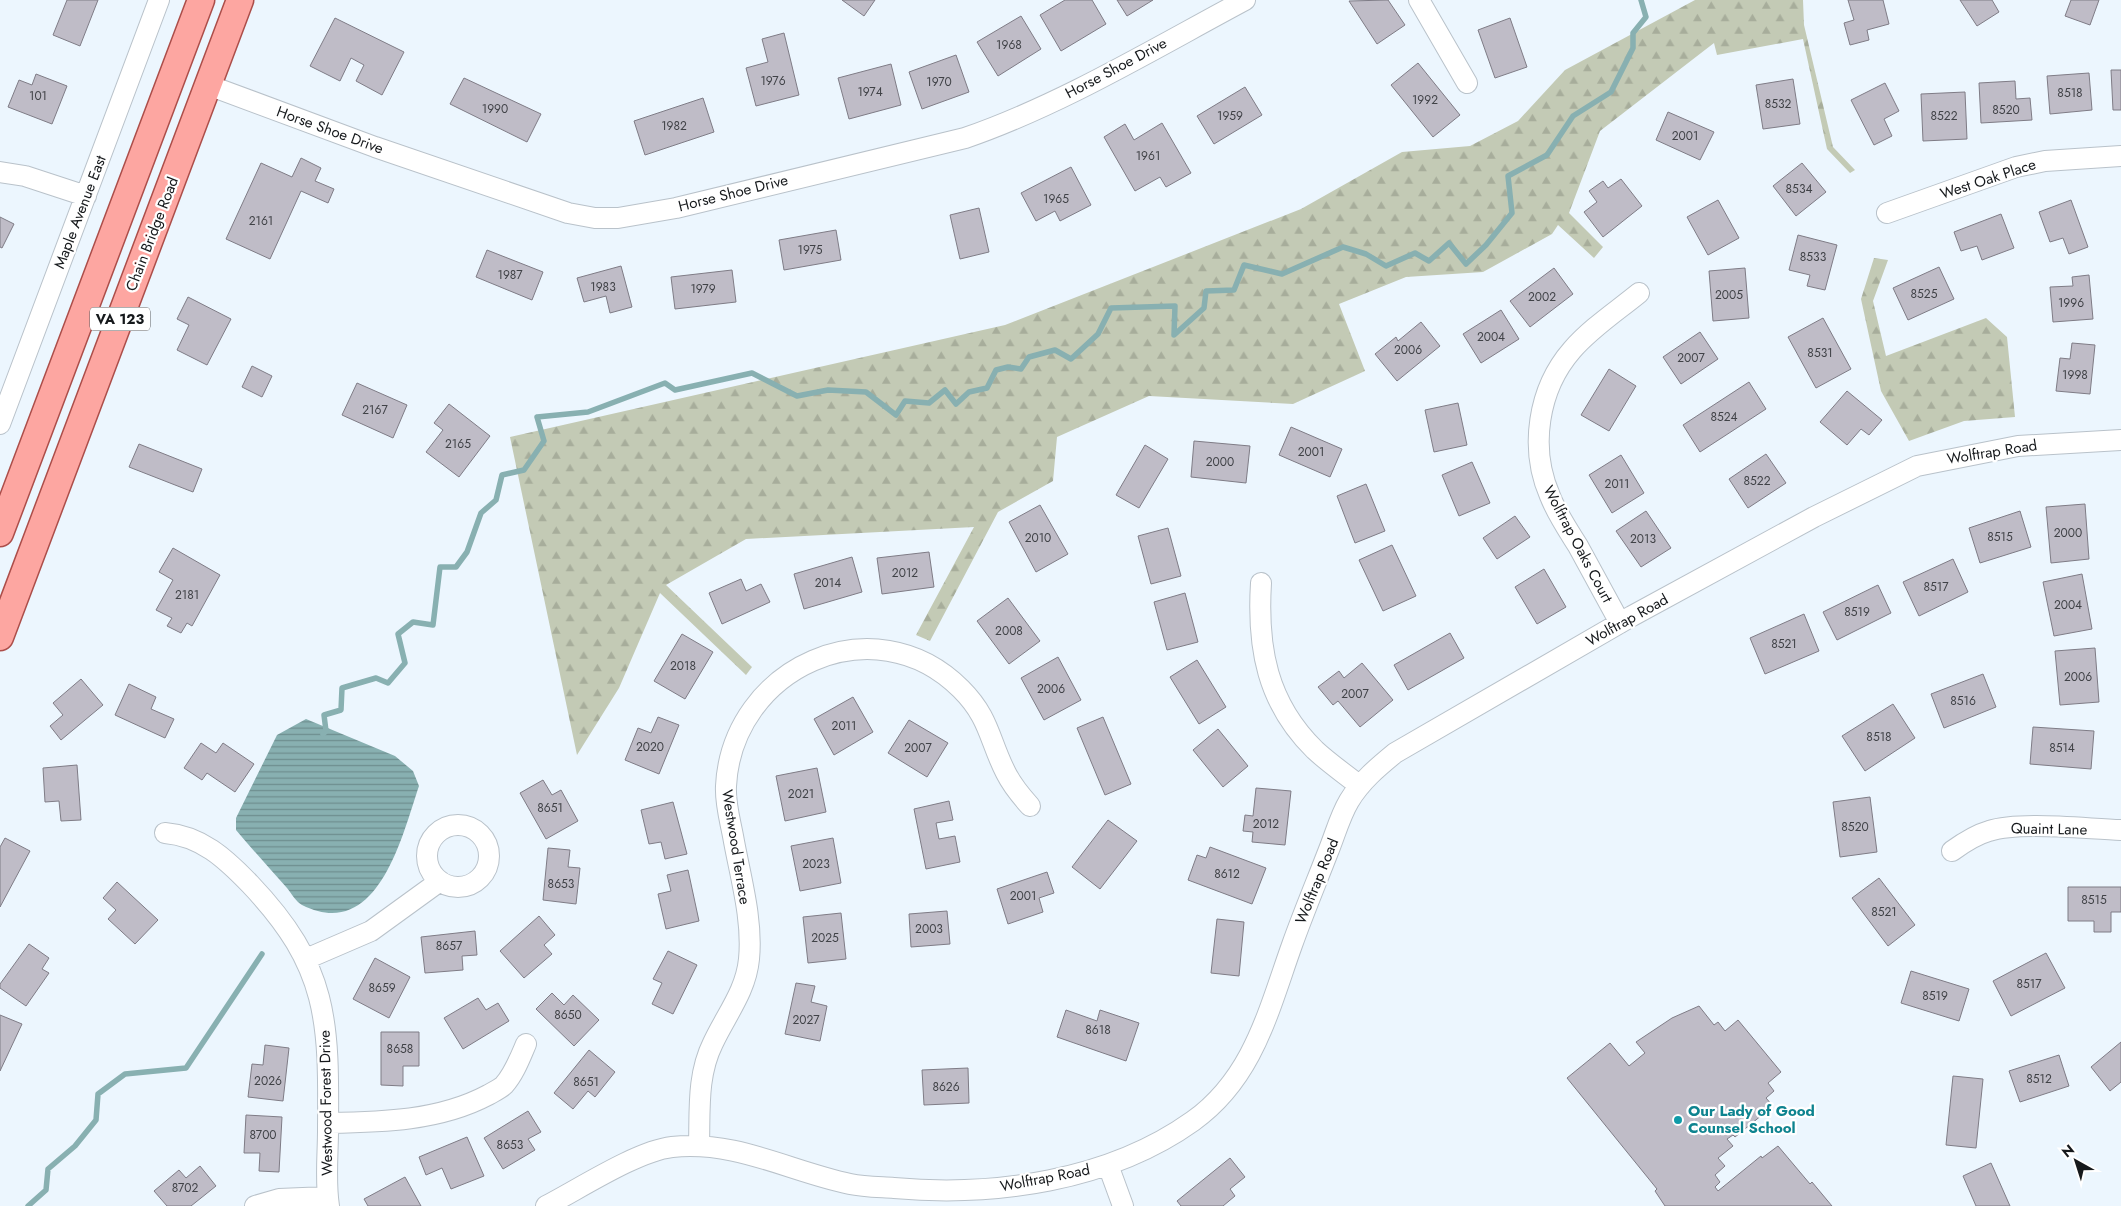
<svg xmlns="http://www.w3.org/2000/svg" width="2121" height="1206" viewBox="0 0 2121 1206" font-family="Jost,sans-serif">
  <defs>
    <pattern id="forest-firs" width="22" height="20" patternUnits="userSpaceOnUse" patternTransform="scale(1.25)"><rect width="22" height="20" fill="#c3cab5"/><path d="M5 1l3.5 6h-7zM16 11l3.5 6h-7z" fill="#a7ad9b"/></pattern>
    <pattern id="water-rules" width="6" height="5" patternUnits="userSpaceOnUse" patternTransform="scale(1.25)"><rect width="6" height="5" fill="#88b0b1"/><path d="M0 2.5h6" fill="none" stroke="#6e8e8f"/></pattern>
  </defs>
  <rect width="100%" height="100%" fill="#ecf6fe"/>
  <path fill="url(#forest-firs)" d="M1695,0h108l1,25 29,122 22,23 -5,3 -23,-24 -24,-110 -86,16 -3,-12 -114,88 -31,82 34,34 -9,11 -36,-33 -6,9 -69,38 -77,5 -67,27 26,67 -72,33 -144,-8 -92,41 -4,44 -55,31 -68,129 -14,-6 58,-108 -228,12 -80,46 86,82 -6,8 -86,-82 -41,95 -42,67 -67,-318 495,-112 296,-116 101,-57 68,-6 48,-25 47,-51z
    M1874,258l14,2 -15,41 13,55 100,-38 21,19 8,80 -51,4 -55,20 -28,-50 -20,-92z"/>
  <path fill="url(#water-rules)" d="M306,719l89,37 18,15 6,15c-17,50 -41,157 -117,119 -6,-3 -11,-12 -15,-17 -17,-19 -34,-38 -51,-58v-12l41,-83z"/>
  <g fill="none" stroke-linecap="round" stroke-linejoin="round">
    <path stroke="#88b0b1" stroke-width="5.5" d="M323,734l3,-3 -2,-16 17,-5 1,-22 34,-10 12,5 17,-20 -7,-29 15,-12 20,3 7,-58h16l11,-15 14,-39 15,-13 6,-25 22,-5 20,-29 -7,-24 51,-5 77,-29 10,7 77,-17 45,23 31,-6 38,2 30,23 9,-14 24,2 16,-13 11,14 13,-12 18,-4 9,-18 12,-3 13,2 8,-12 26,-7 16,9 27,-25 13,-26 64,-2 -1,29 30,-27 2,-17 28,-1 10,-25 38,9 61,-27 23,7 20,12 29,-13 14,8 20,-18 17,21 20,-19 26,-32 -4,-37 39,-21 26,-39 38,-24 22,-44v-15l13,-16 -5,-17
      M28,1206l18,-16 2,-21 27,-23 21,-26 2,-26 27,-20 61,-6 76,-114"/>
  </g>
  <path fill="#bfbcc7" stroke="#7f7c86" d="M67,0h31l-18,46 -27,-11z
    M842,0h33l-11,16z
    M1065,0h27l14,24 -45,27 -21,-36z
    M1117,0h36l-26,16z
    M1388,0l17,25 -28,19 -28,-43z
    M1848,0h35l6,24 -22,6 2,10 -19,5 -6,-22 10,-3z
    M1960,0h32l7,12 -22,14z
    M2071,0h28l-9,25 -25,-9z
    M1021,16l20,33 -43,27 -21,-34z
    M335,18l69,34 -22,43 -26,-14 8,-16 -13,-7 -11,23 -30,-15z
    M1510,18l17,49 -32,11 -17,-48z
    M784,33l15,62 -43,11 -10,-38 22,-6 -6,-23z
    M956,55l13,37 -47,17 -13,-37z
    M1418,63l42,52 -27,22 -42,-52z
    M891,64l10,41 -52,14 -11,-41z
    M2111,70h10v40h-8z
    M2089,73l3,37 -42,4 -3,-38z
    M36,74l31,12 -15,38 -44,-17 11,-27 13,5z
    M464,78l77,36 -14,28 -77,-38z
    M1793,79l7,45 -37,5 -7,-44z
    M2015,81l1,18 14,-1 2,22 -51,3 -2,-40z
    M1885,83l14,28 -15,8 8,17 -18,9 -23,-45z
    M1245,87l17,28 -48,29 -17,-28z
    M1965,92l2,47 -44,2 -2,-47z
    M703,98l11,34 -69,23 -11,-34z
    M1668,112l46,20 -14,28 -44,-20z
    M1162,123l29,50 -25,14 -6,-10 -25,14 -31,-54 21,-13 9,16z
    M301,158l20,10 -6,13 19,8 -6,14 -27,-12 -31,68 -44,-20 35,-76 31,14z
    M1802,163l24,29 -30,24 -23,-30z
    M1071,167l20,38 -31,16 -5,-10 -19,10 -15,-28z
    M1621,179l21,27 -39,31 -19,-25 13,-10 -8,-11 14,-10 5,7z
    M1718,200l21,38 -31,17 -21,-38z
    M2071,200l17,47 -19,7 -6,-16 -13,4 -11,-30z
    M979,208l10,44 -29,7 -10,-44z
    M2001,214l13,34 -32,12 -5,-14 -16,5 -7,-19z
    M0,217l14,7 -12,24 -2,-1z
    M836,230l5,30 -57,10 -5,-30z
    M1798,235l39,10 -12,45 -18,-4 3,-11 -21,-5z
    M487,250l56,22 -11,28 -56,-23z
    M621,266l11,41 -22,6 -4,-17 -22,6 -7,-24z
    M1939,267l15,32 -46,21 -15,-32z
    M1554,268l19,26 -43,33 -20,-26z
    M1745,268l4,50 -36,3 -4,-50z
    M732,270l4,32 -61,7 -4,-32z
    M2089,275l4,44 -40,3 -3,-35 23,-1 -1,-9z
    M188,297l43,22 -24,46 -30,-15 12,-25 -12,-6z
    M1501,310l18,29 -38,24 -18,-29z
    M1823,318l28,51 -35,19 -28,-51z
    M1421,322l19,24 -43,35 -22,-27 21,-17 2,4z
    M1700,332l18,27 -37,25 -18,-27z
    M2072,343l23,2 -5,49 -34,-3 4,-33 10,1z
    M252,366l20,10 -10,21 -20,-10z
    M1609,369l27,17 -27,45 -28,-16z
    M1749,382l17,27 -66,43 -17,-27z
    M357,383l50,22 -14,33 -51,-23z
    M1847,391l35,29 -13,15 -8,-6 -14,16 -27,-23z
    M1458,403l9,42 -33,7 -9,-42z
    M449,404l41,32 -31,41 -33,-25 17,-22 -9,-7z
    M1291,427l51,22 -12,28 -51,-22z
    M1194,441l56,5 -4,37 -55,-6z
    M139,444l63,25 -9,23 -64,-25z
    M1145,445l23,14 -29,49 -23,-13z
    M1766,454l20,29 -38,25 -19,-29z
    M1621,455l23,38 -32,20 -23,-38z
    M1472,462l18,41 -31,13 -17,-41z
    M1366,484l19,47 -30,12 -18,-47z
    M2085,504l4,55 -38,4 -5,-56z
    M1040,505l28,49 -32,18 -27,-50z
    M1646,511l25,37 -30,19 -25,-36z
    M2020,511l11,36 -51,16 -11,-35z
    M1515,516l15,21 -33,22 -14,-21z
    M1168,528l13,48 -30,8 -13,-48z
    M1392,545l24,51 -33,15 -24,-51z
    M173,548l47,27 -28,51 -5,-3 -6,10 -14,-7 5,-8 -16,-8 17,-30 -14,-8z
    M929,552l5,35 -52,7 -5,-36z
    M852,557l10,35 -58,17 -10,-35z
    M1953,559l15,33 -49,24 -16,-34z
    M1544,569l22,38 -29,17 -22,-37z
    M2082,574l10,55 -38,7 -11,-54z
    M741,579l5,12 15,-7 9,18 -48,22 -13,-31z
    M1878,585l13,28 -54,27 -14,-28z
    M1185,593l13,49 -31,8 -13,-48z
    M1008,598l32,43 -31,23 -32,-43z
    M1804,614l15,37 -54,23 -15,-36z
    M1450,633l14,25 -56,32 -14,-25z
    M682,634l31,18 -28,47 -31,-18z
    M2095,648l4,54 -39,3 -5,-54z
    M1058,657l23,43 -37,20 -23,-42z
    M1197,660l29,47 -27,17 -29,-47z
    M1362,663l31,37 -33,27 -22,-26 -5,4 -15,-18 21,-16 5,7z
    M1983,674l13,33 -52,21 -13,-34z
    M81,679l22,26 -42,35 -11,-14 13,-11 -10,-12z
    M129,684l27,13 -5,12 23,10 -9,19 -50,-23z
    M853,697l20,35 -39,23 -20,-36z
    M1893,704l22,34 -50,33 -23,-35z
    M658,717l21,8 -20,49 -34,-14 13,-32 13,5z
    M1103,717l28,67 -26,11 -28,-67z
    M909,720l39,23 -21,34 -39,-24z
    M2033,727l61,4 -3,38 -61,-5z
    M1218,729l30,37 -25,21 -30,-37z
    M201,743l15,10 7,-10 31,21 -19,28 -28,-19 -5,7 -18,-12z
    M77,765l4,55 -20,1 -2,-20 -14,1 -2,-34z
    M817,768l9,44 -41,9 -9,-45z
    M543,780l9,15 9,-5 17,31 -32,18 -26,-46z
    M1256,788l35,3 -6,54 -33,-3 1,-10 -10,-1 2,-16 8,1z
    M1870,797l7,55 -37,5 -7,-55z
    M949,801l4,19 -17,3 3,16 16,-3 5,26 -34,7 -12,-60z
    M673,802l14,52 -22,5 -4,-17 -12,2 -8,-34z
    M1108,820l29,21 -37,48 -28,-22z
    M5,838l25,13 -30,56v-60z
    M833,838l8,45 -41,8 -9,-45z
    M1210,847l56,21 -14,36 -64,-24 9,-25 9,3z
    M548,848l22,2 -2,17 12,1 -4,36 -33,-4z
    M688,870l11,51 -33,8 -8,-35 13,-3 -4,-16z
    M1047,872l7,21 -15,5 4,14 -35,12 -11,-35z
    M1879,878l36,47 -27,21 -36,-48z
    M117,882l41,38 -23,24 -27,-25 8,-9 -13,-12z
    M2068,887h53v25h-10v20h-17v-11h-26z
    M947,911l3,33 -39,3 -2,-33z
    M841,913l5,46 -38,4 -5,-46z
    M539,916l16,19 -11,10 8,9 -28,24 -24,-27z
    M1217,919l27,3 -5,54 -28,-3z
    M475,931l2,24 -15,1 1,14 -38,3 -4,-36z
    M29,944l20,14 -7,11 7,4 -23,33 -26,-18v-4z
    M668,951l29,14 -24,49 -21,-10 10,-21 -9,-4z
    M2046,953l19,35 -54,28 -18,-35z
    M375,958l35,19 -21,41 -36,-19z
    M1911,971l58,18 -10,32 -58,-18z
    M796,983l19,3 -4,16 16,4 -7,35 -35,-7z
    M552,993l12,12 9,-10 26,25 -25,26 -38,-37z
    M478,998l8,12 12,-7 11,18 -46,28 -19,-31z
    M1699,1006l15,19 4,-3 7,9 13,-11 43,52 -13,11 6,8 -8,7 7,8 -38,31 -2,-2 -6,4 6,7 -15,12 7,8 -10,9 5,7 -5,5 3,4 43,-35 1,2 16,-12 32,38 2,-2 20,24h-167l-10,-15 2,-2 -90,-111 43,-35 19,23 16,-13 -9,-11 36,-24z
    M1066,1010l31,11 3,-11 39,13 -13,38 -69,-24z
    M0,1015l22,9 -22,47z
    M381,1032h38v34h-16v20l-22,-1z
    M2121,1042v40l-11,9 -19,-24z
    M265,1045l24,3 -6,53 -35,-4 4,-33 11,1z
    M589,1050l26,22 -20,25 -7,-6 -15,18 -19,-16z
    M2059,1055l10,31 -49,16 -11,-31z
    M968,1068l1,35 -45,2 -2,-35z
    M1953,1076l30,3 -7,69 -30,-3z
    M528,1111l13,21 -13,7 7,11 -32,19 -19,-31z
    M246,1115l36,2 -3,55 -20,-1 1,-18h-16z
    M467,1137l17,39 -33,13 -9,-21 -16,7 -7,-18z
    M1230,1158l15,19 -15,12 5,7 -12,10h-42l-4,-5z
    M1991,1163l19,43h-34l-13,-30z
    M200,1166l16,20 -25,20h-24l-13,-15 25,-21 7,8z
    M405,1177l16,29h-53l-4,-7z"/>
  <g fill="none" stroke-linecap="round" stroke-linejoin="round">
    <g stroke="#b9c2ca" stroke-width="22">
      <path id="minor" d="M1419,0l48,83
        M208,85l167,62 193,66 27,5h23l58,-10 289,-70c96,-33 190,-90 280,-138
        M0,172l25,4 61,20
        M1887,213l129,-46 29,-6 76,-5
        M0,424l159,-424
        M1261,583c-4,65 6,120 54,167 14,13 30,24 45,36
        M1620,623c-14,-26 -28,-51 -42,-77 -10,-16 -21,-32 -28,-50 -21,-48 -12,-107 22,-146 19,-22 45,-39 67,-57
        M427 856a31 31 0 1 1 62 0a31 31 0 1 1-62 0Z
        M165,833c36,3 60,25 85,51 79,83 79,137 78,246 0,25 -3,51 1,76
        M1952,851c11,-8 23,-16 37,-20 32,-10 97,-2 132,-1
        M306,959l65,-28 69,-50
        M328,1123c54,-1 111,-2 160,-28 5,-3 12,-6 16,-10 10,-11 16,-27 22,-41
        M699,1145c1,-35 -2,-70 14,-102 13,-28 33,-52 36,-84 4,-40 -9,-83 -16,-123 -3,-16 -8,-33 -7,-50 6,-118 148,-184 235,-97 29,29 28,51 45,84 6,12 15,23 24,33
        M1108,1165l15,41
        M255,1206l24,-7 48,-2
        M546,1206c33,-17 91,-55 126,-59 63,-7 117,24 178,37 14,3 30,3 44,4 100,9 215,-7 299,-67 60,-43 75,-109 99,-176 11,-31 24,-62 36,-93 7,-17 12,-36 21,-51 12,-20 29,-34 46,-48l237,-137 182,-99 103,-51 101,-20 103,-6"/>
    </g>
    <g stroke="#ac4e4a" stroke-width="29">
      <path id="major" d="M0,533l201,-533
        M0,637l240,-637"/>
    </g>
    <use href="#minor" stroke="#fff" stroke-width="20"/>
    <use href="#major" stroke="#fda6a1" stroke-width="26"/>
  </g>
  <circle fill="#0f9aa8" stroke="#fff" stroke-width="2" cx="1678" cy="1120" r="5"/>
  <g text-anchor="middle" stroke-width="4.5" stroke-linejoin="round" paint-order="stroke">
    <g font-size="12" fill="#404247">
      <text x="1009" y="49">1968</text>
      <text x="773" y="85">1976</text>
      <text x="939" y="86">1970</text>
      <text x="870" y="96">1974</text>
      <text x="2070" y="97">8518</text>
      <text x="38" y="100">101</text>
      <text x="1425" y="104">1992</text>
      <text x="1778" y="108">8532</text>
      <text x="495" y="113">1990</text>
      <text x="2006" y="114">8520</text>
      <text x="1230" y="120">1959</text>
      <text x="1944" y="120">8522</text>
      <text x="674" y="130">1982</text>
      <text x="1685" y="140">2001</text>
      <text x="1148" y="160">1961</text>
      <text x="1799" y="193">8534</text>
      <text x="1056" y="203">1965</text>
      <text x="261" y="225">2161</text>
      <text x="810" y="254">1975</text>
      <text x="1813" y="261">8533</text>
      <text x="510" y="279">1987</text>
      <text x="603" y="291">1983</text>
      <text x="703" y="293">1979</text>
      <text x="1924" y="298">8525</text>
      <text x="1729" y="299">2005</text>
      <text x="1542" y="301">2002</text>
      <text x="2071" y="307">1996</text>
      <text x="1491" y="341">2004</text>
      <text x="1408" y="354">2006</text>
      <text x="1820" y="357">8531</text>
      <text x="1691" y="362">2007</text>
      <text x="2075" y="379">1998</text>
      <text x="375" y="414">2167</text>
      <text x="1724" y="421">8524</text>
      <text x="458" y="448">2165</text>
      <text x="1311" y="456">2001</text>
      <text x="1220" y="466">2000</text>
      <text x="1757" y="485">8522</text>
      <text x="1617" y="488">2011</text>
      <text x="2068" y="537">2000</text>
      <text x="2000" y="541">8515</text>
      <text x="1038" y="542">2010</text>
      <text x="1643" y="543">2013</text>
      <text x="905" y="577">2012</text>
      <text x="828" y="587">2014</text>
      <text x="1936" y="591">8517</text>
      <text x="187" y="599">2181</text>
      <text x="2068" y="609">2004</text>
      <text x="1857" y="616">8519</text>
      <text x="1009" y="635">2008</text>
      <text x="1784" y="648">8521</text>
      <text x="683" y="670">2018</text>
      <text x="2078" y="681">2006</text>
      <text x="1051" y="693">2006</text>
      <text x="1355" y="698">2007</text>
      <text x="1963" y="705">8516</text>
      <text x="844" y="730">2011</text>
      <text x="1879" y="741">8518</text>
      <text x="650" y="751">2020</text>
      <text x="918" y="752">2007</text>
      <text x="2062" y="752">8514</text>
      <text x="801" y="798">2021</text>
      <text x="550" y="812">8651</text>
      <text x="1266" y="828">2012</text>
      <text x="1855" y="831">8520</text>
      <text x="816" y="868">2023</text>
      <text x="1227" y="878">8612</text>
      <text x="561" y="888">8653</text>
      <text x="1023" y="900">2001</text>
      <text x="2094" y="904">8515</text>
      <text x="1884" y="916">8521</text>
      <text x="929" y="933">2003</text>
      <text x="825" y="942">2025</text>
      <text x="449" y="950">8657</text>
      <text x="2029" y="988">8517</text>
      <text x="382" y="992">8659</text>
      <text x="1935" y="1000">8519</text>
      <text x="568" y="1019">8650</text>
      <text x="806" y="1024">2027</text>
      <text x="1098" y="1034">8618</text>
      <text x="400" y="1053">8658</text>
      <text x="2039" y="1083">8512</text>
      <text x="268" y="1085">2026</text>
      <text x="586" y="1086">8651</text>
      <text x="946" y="1091">8626</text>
      <text x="263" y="1139">8700</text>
      <text x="510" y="1149">8653</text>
      <text x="185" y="1192">8702</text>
    </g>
    <rect fill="#fff" stroke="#5c5e60" stroke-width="1" x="90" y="307.5" width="60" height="23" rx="4"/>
    <g font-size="14" font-weight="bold" fill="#16191c">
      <text x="120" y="324">VA 123</text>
    </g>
    <g font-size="15" fill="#16191c" stroke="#fff">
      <text transform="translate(1116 68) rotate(-28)" y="5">Horse Shoe Drive</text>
      <text transform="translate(330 130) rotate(20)" y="5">Horse Shoe Drive</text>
      <text transform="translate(1988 179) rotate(-18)" y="5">West Oak Place</text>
      <text transform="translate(733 193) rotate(-14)" y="5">Horse Shoe Drive</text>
      <text transform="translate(80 212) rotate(-69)" y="5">Maple Avenue East</text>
      <text transform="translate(152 234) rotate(-69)" y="5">Chain Bridge Road</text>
      <text transform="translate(1992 452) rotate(-9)" y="5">Wolftrap Road</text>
      <text transform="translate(1578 544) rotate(62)" y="5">Wolftrap Oaks Court</text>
      <text transform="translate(1627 620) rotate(-29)" y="5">Wolftrap Road</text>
      <text transform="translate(2049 829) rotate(1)" y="5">Quaint Lane</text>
      <text transform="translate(736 847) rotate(81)" y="5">Westwood Terrace</text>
      <text transform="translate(1317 881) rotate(-68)" y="5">Wolftrap Road</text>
      <text transform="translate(326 1103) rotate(-91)" y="5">Westwood Forest Drive</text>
      <text transform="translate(1045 1178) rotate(-11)" y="5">Wolftrap Road</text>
    </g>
    <g font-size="15" font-weight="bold" fill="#0d838f" stroke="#fff" text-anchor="start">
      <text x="1688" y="1116">Our Lady of Good<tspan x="1688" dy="17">Counsel School</tspan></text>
    </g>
  </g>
  <g transform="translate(2076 1161) rotate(321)" stroke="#ffffff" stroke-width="4" paint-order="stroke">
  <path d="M0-4L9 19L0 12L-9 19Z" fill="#16191c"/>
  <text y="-8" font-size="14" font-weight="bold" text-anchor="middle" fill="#16191c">N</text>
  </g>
</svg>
